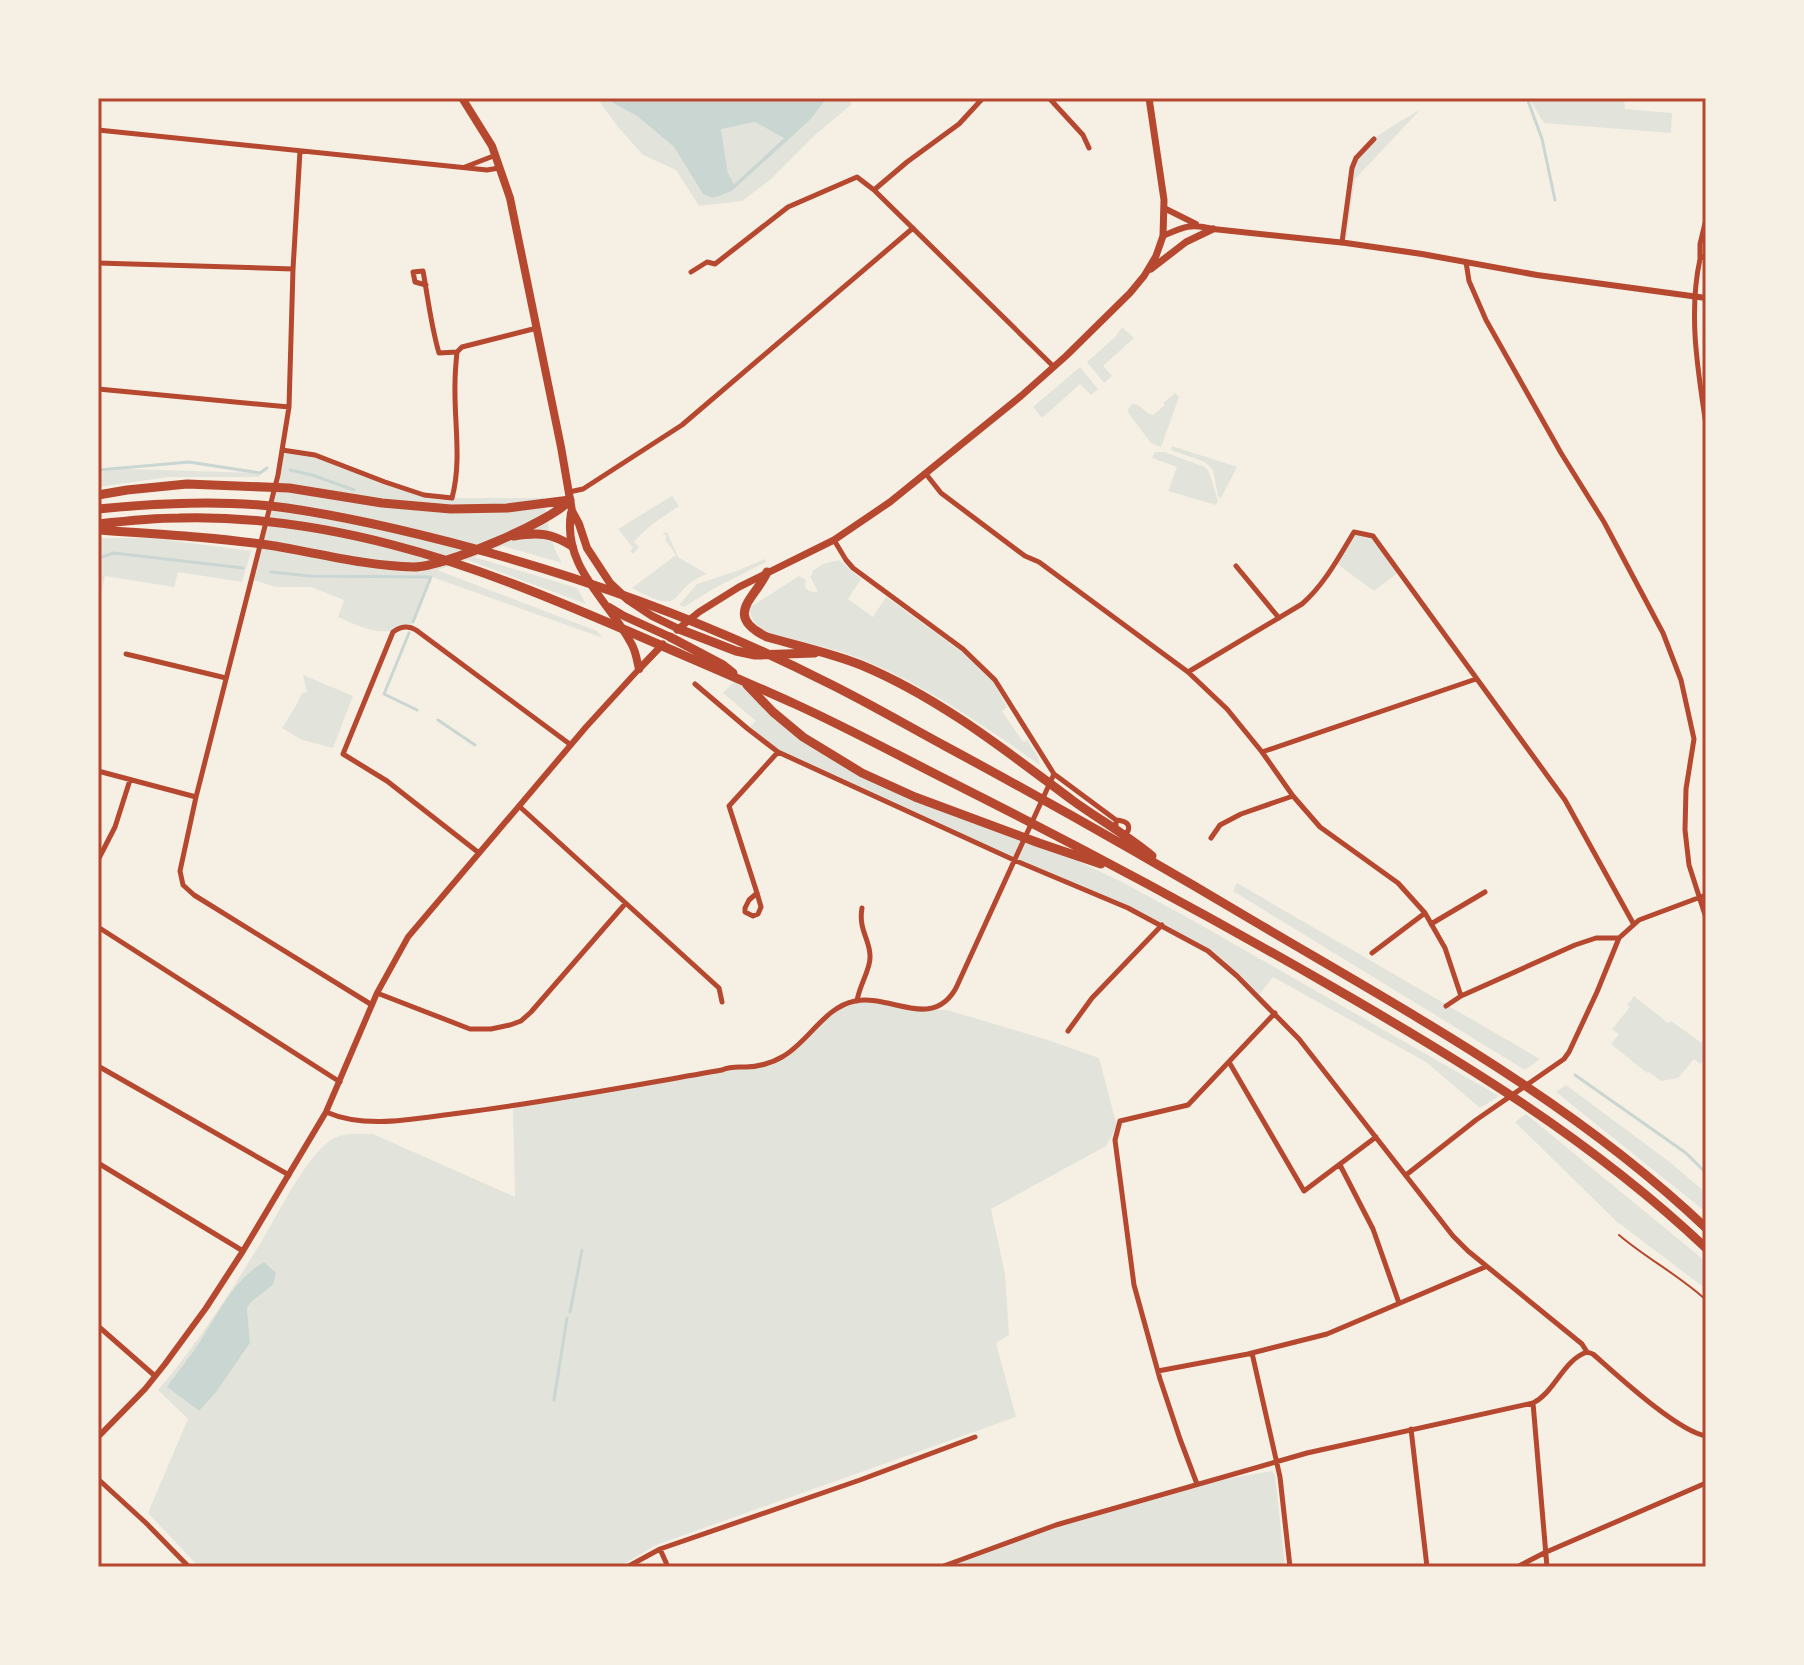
<svg xmlns="http://www.w3.org/2000/svg" width="1804" height="1665" viewBox="0 0 1804 1665" font-family="Lato,sans-serif">
  <rect width="100%" height="100%" fill="#f6efe4"/>
  <path fill="#e2e4dc" fill-rule="evenodd" d="M597,98h13l3,5 24,13 37,31 29,47 10,4 19,-7 78,-71 17,-22h21l4,6 -37,31 -45,45 -28,21 -43,5 -23,-36 -33,-15 -25,-28z
    M1529,98h95l1,11 47,4 -1,20 -127,-10z
    M1421,109l-66,70 -9,64 -4,-1c3,-26 3,-58 14,-82 10,-22 45,-38 65,-51z
    M755,122l30,15 -51,47 -6,-11 -7,-45z
    M1122,327l12,11 -31,28 9,10 -8,7 -17,-21 28,-25z
    M1080,367l18,22 -7,6 -11,-11 -38,34 -9,-11z
    M1175,393l4,4 -18,50 -10,-4 -22,-29 -1,-5 4,-5c9,-1 13,10 21,11l12,-10 -2,-2z
    M1172,446l65,21 -16,31 -3,-2 -5,-26 -8,-8 -34,-12z
    M282,450l33,5 123,43h104l1,-3c4,24 6,47 19,68l-59,-17 -29,11 103,31 9,16 -118,-44 -31,10 160,61 6,7 -171,-61 -22,50c-32,9 -42,3 -72,-10l6,-17 -33,-13h-36l-24,-8z
    M1155,452h9l41,15 4,5 9,29 -2,4 -48,-14 9,-24 -25,-9z
    M98,468l162,5 -1,4h-90l-71,10z
    M672,496l7,10c-16,11 -33,21 -45,36l5,5 -6,7 -3,-3 3,-3 -15,-19z
    M667,532l11,25 29,17c-41,15 -19,45 -75,14l44,-33 -11,-16 2,-3 -5,-2z
    M1354,532l19,4 26,36 -25,19 -38,-28z
    M98,538h54l99,13 -9,31 -64,-10 -4,15 -69,-11 -7,31z
    M765,559l1,3 -53,27 -29,18 -5,-2 18,-21 42,-14z
    M839,560l22,19 -13,20 25,18 13,-20 87,63 20,21 14,26 -5,4 21,31 4,-2 11,17 2,8c-57,-40 -116,-81 -181,-107 -28,-11 -60,-16 -89,-24 -13,-7 -18,-12 -21,-26l50,-32 7,4 -1,7 4,4 9,1 -8,-16 3,-2 -1,-3 11,-7z
    M303,675l50,21 -20,52 -31,-8 -20,-12 15,-24 5,-11 5,-1z
    M736,680l17,11 20,21 71,52 195,79 81,38 74,40 305,175 -19,12 -54,-46 -153,-85 -15,19 -50,-45 -80,-43 -114,-48 -236,-108 -30,-23 8,-8 -33,-28z
    M1237,883l303,176 -15,11 -292,-179z
    M1634,996l34,27 3,-2 35,25v12l-6,6 -6,-5 -16,19 -17,3 -12,-9 -2,1 -36,-29 8,-10 -7,-5 18,-22 -3,-2z
    M857,1001l62,8 28,1 98,29 54,19 18,68 -11,20 -115,63 14,65 4,61 -13,8 20,74 -360,128 -37,22h-420l-51,-54 40,-94 -30,-29c39,-45 76,-103 106,-153 16,-27 42,-80 67,-97 12,-8 28,-6 42,-6l142,63 -2,-91 233,-39 36,-9 54,-49zM276,1273l-3,12 -22,17 -4,6 3,35 -33,48 -18,20 -32,-24 32,-43 20,-34z
    M1566,1085l105,78 35,30v19l-150,-120z
    M1526,1114l173,142 7,7v26l-90,-68 -101,-99z
    M1272,1471l3,4 10,92h-344l91,-35 165,-48z"/>
  <path fill="#c9d6d2" fill-rule="evenodd" d="M610,98h217l-17,22 -78,71 -19,7 -10,-4 -29,-47 -37,-31 -24,-13zM755,122l29,16 -50,46 -6,-11 -7,-44z
    M264,1262l12,11 -3,12 -22,17 -4,6 3,35 -33,48 -18,20 -32,-24c11,-16 23,-30 34,-47 18,-29 33,-60 63,-78z"/>
  <g fill="none" stroke-linecap="round" stroke-linejoin="round">
    <path stroke="#c9d6d2" stroke-width="3" d="M1527,98l15,41 13,61
      M98,470l91,-8 71,11 7,-5
      M290,470l22,5 42,15
      M98,558l16,-5 129,15
      M271,572l39,4 121,1 -18,45
      M409,633l-25,61 33,16
      M438,720l37,25
      M1575,1075l111,78 20,20
      M570,1312l12,-62
      M554,1400l13,-82"/>
    <path stroke="#b5482f" stroke-width="2" d="M1619,1235c28,24 60,40 87,65"/>
    <path stroke="#b5482f" stroke-width="5" d="M1049,98l34,37 6,13
      M98,130l389,40 12,-2
      M300,151l-7,118 -4,138 -11,68 -82,322 -16,74 3,14 11,10 178,110
      M465,167l31,-12
      M874,190l33,-28 52,-38 24,-26
      M1342,242l10,-74 4,-10 18,-19
      M1706,255l-6,4c-12,55 -2,112 6,166
      M1700,259v-15l6,-25
      M1466,262l3,19 17,39 75,133 43,69 59,111 18,47 13,59 -8,50 -1,41 4,35 17,53
      M98,263l195,6
      M691,272l16,-10 8,2 73,-57 69,-30 17,13 180,177
      M457,352l5,-5 75,-19
      M98,389l191,18
      M282,450l33,5 70,27 39,13 28,3c10,-38 2,-75 3,-114 0,-11 1,-22 2,-32l-18,1c-8,-27 -11,-55 -16,-82l-10,1 2,10 11,3
      M926,474l15,19 84,63 14,6 149,110 39,37 35,43 31,44 27,31 78,56 27,30 20,35 16,48
      M569,492l14,-3 99,-64 231,-197
      M834,540l12,20 7,8 110,81 32,31 59,94 62,46v9
      M1236,566l43,52
      M126,654l100,24
      M1188,672l114,-68c22,-19 37,-47 52,-72l19,4 192,264 68,123
      M695,684l53,45 30,23 236,108 114,48 80,43 29,25 62,63 154,197 15,15 114,93 5,8 6,2c24,21 84,77 113,82
      M1262,752l214,-73
      M98,771l98,26
      M519,806l200,182 3,14
      M1116,820c7,1 15,2 12,11l-5,4
      M1211,838l9,-13 21,-11 52,-18
      M479,853l-92,-72 -44,-27 50,-122c7,-5 15,-7 23,-2l155,115
      M98,860l17,-33 15,-47
      M757,893l-8,7 -4,8v4l8,4 5,-2 3,-7 -4,-14 -28,-87 49,-54
      M1431,924l54,-32
      M98,927l242,155
      M1372,953l53,-40
      M377,993l93,36h21l19,-4 11,-4 10,-9 94,-108
      M857,1001c2,-15 13,-31 13,-43 1,-18 -12,-27 -8,-50
      M1446,1006l15,-10 114,-51 21,-7h23
      M1068,1031l24,-33 70,-73
      M1229,1062l75,129 72,-54
      M98,1066l191,109
      M326,1112c41,18 91,6 134,1 88,-11 175,-28 262,-43 9,-4 15,-3 24,-3 11,0 26,-4 36,-10 26,-14 42,-50 73,-56 36,-7 77,30 101,-13l98,-214
      M98,1163l145,88
      M1340,1165l33,64 26,74
      M1406,1175l70,-55 88,-61 5,-7 28,-60 22,-54 20,-18 67,-25
      M98,1326l57,50
      M1252,1353l28,124 10,90
      M1158,1371l90,-17 79,-20 158,-67
      M1533,1403l14,164
      M1411,1429l16,138
      M98,1479l48,44 43,44
      M1197,1484l-17,-45 -20,-60 -26,-94 -19,-145 5,-19 68,-16 87,-92
      M660,1549l8,18
      M627,1567l33,-18 200,-69 115,-43
      M941,1567l115,-42 251,-72 226,-50c22,-11 30,-43 54,-51
      M1517,1567l27,-14 162,-70"/>
    <path stroke="#b5482f" stroke-width="6" d="M1164,208l32,16
      M1163,236c20,-9 28,-13 50,-7l133,14 76,11 115,21 169,23
      M98,1437l47,-48 20,-25 41,-56 37,-57 83,-139 51,-119 31,-56 178,-210 53,-58"/>
    <path stroke="#b5482f" stroke-width="7" d="M1151,269l35,-27 27,-13
      M677,630l22,-18 40,-25 95,-47 56,-38 131,-106 45,-40 64,-63 14,-17 12,-20 7,-20 1,-36 -15,-102
      M639,669l24,-25"/>
    <path stroke="#b5482f" stroke-width="8" d="M462,98l30,48 18,52 51,249 11,64 7,13 8,24 23,35 18,17 24,16 27,13
      M571,513c-9,55 39,88 61,132 4,7 5,16 7,24
      M609,607l15,9 46,21"/>
    <path stroke="#b5482f" stroke-width="9" d="M98,495l29,-5 60,-6 102,4 93,15 69,6 56,-1 63,-8
      M98,509c59,-6 131,-9 189,-1 62,9 125,24 185,40 122,33 242,77 354,134 41,20 80,43 119,64 104,56 206,114 307,174 157,93 321,181 454,308
      M98,524c27,-3 54,-6 81,-6 72,-2 145,9 214,27 82,21 160,54 237,87 55,24 110,47 165,72 55,25 108,54 162,81 123,62 245,127 365,196 136,78 269,158 384,267
      M98,530c59,4 118,7 177,16 46,8 93,20 139,21 30,0 137,-45 156,-67
      M514,536c25,-4 37,-3 58,10
      M767,572c-11,26 -45,43 0,65 31,9 64,16 94,28 77,32 144,85 211,135 26,19 55,35 80,56
      M679,629l57,22 19,4 60,-2
      M670,637l53,28 10,8
      M747,685l26,27 30,25 59,36 53,24 124,46 62,21"/>
  </g>
  <rect width="1804" height="1665" fill="none" stroke="#f6efe4" stroke-width="200"/>
  <rect x="100" y="100" width="1604" height="1465" fill="none" stroke="#b5482f" stroke-width="3"/>
</svg>
